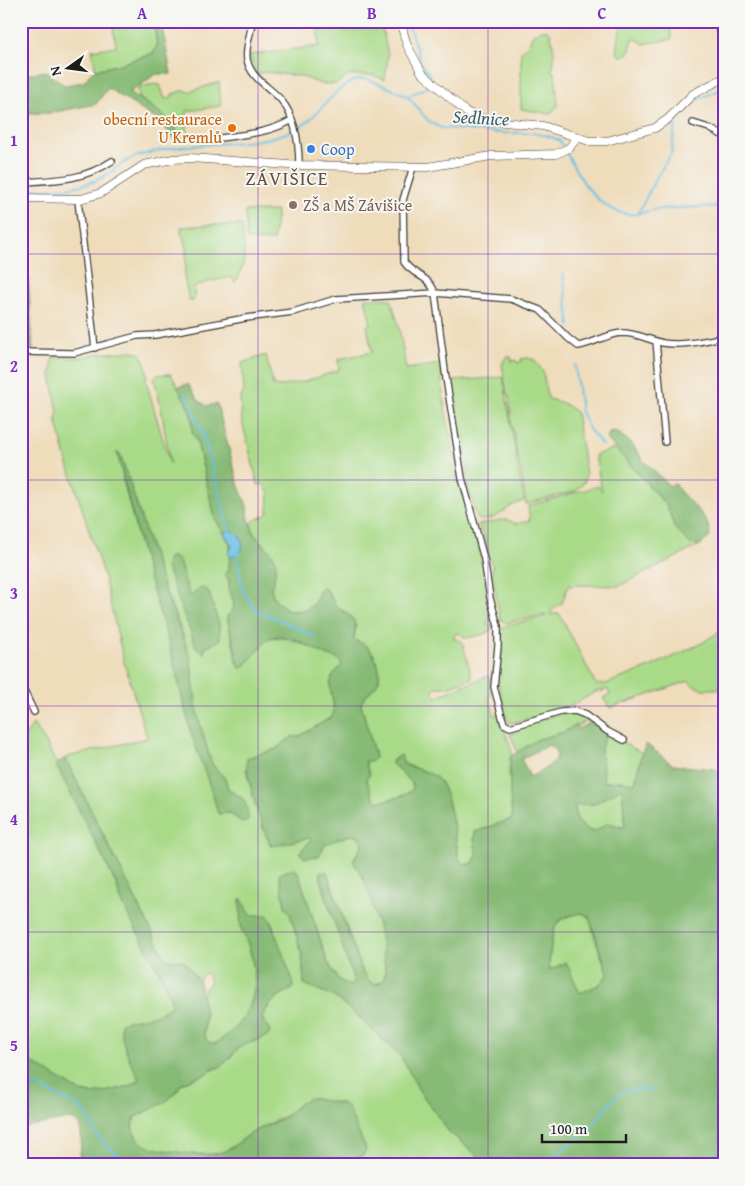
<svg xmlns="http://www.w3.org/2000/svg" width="745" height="1186" viewBox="0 0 745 1186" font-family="'Gentium Book Plus',serif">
  <rect width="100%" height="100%" fill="#f6f6f2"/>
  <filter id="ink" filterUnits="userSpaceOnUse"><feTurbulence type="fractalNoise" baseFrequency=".02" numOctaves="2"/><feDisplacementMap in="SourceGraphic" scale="10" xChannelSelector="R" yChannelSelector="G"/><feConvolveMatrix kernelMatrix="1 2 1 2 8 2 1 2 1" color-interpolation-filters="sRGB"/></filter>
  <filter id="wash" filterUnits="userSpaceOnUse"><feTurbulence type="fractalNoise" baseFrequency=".0096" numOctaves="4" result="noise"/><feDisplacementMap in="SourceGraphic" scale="20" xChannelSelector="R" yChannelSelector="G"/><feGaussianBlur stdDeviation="1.12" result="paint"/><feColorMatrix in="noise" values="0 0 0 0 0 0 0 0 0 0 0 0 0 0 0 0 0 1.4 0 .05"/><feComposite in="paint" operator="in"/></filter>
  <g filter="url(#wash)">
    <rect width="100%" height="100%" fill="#efdcbb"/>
    <path fill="#a9da88" stroke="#627b52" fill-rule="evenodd" d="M112,21h41l4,24 -3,8 -37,12 -21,5 -4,-20 24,-4z
      M317,21h41l24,7 6,26 -3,26 -12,-5h-23l-14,9h-15l-21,-8 -37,-4 -6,3 -8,-20 70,-9z
      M621,21h48l3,18 -28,5 -8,-5h-3l-4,14 -7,4 -5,-4z
      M541,30h7l2,2c3,10 7,30 1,39l4,2 3,32 -8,9 -29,-5v-58l8,-8 4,-9z
      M219,82l2,24 -34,5v26l-9,-1 -4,-11 -11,-10 -24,-17 -1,-9c5,-3 16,-6 22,-4l5,14 8,-3 -1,-2 13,-4 3,2z
      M245,211h32l-4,30 -26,-1z
      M208,225h34c2,20 6,40 -7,57l-4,-5 -27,6 -11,5 2,9 -2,4h-4l-5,-25 2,-14v-19l-5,-10v-6z
      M365,298l26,1 8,28 7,42 35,-5 2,31 15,84 22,72 14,69 -7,2v4h8c-6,9 -19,10 -30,12l-5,-5 -6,2v4l8,2 10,37c-12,4 -25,11 -37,9l-2,2 1,6 4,2 2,-2 48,-19 2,1 1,20 -2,1 6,18 4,-2 13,38 -3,18 3,49 -37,13 -1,8 3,15 -4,8c-6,2 -10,2 -14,-4 -3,-21 -9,-64 -21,-80l-43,-20 -3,2 20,22 1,6c-8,8 -23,10 -35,13l-3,-2 -4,-8 -5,-14 4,-3 -4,-10v-4l9,-3 -1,-6 -13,-48c3,-9 13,-14 17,-22 5,-10 -4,-32 -13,-37 -3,-2 -7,-3 -11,-5l2,-14 -10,-14 -5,-2 -6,-6 -7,-13 -7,-4 -7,17 -8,6 -16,1 -13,-9 -4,-6 -2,-8 3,-7 -4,-30 -16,-17 -3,-11c5,-5 12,-5 17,-10l1,-18 -5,-11 -6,1 -16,-64 -2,-21 4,-9 -2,-28 24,-8 7,30 4,2 30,-6 32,-11 -1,-10 1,-1 33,-7 -5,-26 4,-2z
      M132,351l7,2c6,7 10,18 7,28l24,83 -9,-57 -7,-29 3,-3 14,-1c9,19 24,35 21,58l4,6 19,80 15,26 -1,27 -4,2c5,9 3,8 5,16 2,11 9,17 -3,27l10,47 20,-12 12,-13c26,-3 46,13 70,21l3,5 -9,43 2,5 -3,5 -34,20 -9,2 -13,10 -26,8 -4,14 17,57 8,18 38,-8 2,2 -11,12 19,1 5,-9 26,-9 10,2c5,9 0,13 -6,20l1,9c6,5 9,13 12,20 5,13 24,85 16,94 -2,3 -7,3 -11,4l-9,-11 -36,-101 -7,4 34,105 -1,3 -4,2 -11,-7 -11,-18 -29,-89 -5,-3 -13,8 5,29 5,7 12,42 2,28 29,13 25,20 44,42 17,32 30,42 30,25v8h-141l25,-9 3,-7 -24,-46 -19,-2 -30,7 -8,8 -30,15 -26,18 -11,5h-34l-37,-6 -10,-10 -4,-7 -1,-10 3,-4 41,-24 4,-8 4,-3 24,-9 5,-4 7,-2 11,-10 6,-9 32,-13 1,-5 -8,-12c7,-15 15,-23 31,-29v-8l-15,-37 -6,-22c-17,-8 -23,-3 -30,-23h-2c1,9 0,18 1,27 1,7 6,14 8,21 13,44 4,71 -34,97l-7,-1 -4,-9 1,-20 -3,-15 3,-11 5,-5 -2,-8 -4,-2 -5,8 -17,-21h-14l-3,-2 -98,-196v-5l80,-19 -23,-76 -20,-85 -37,-115 -11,-43 2,-7 -7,-36 2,-19 23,1 21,-4zM120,454l42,129 21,52 10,40 1,21 4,21 13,45c7,12 15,12 17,27l16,10 -10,16 -5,-2h-11l-5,-18 -22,-62 -22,-90 -25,-82 -21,-80z
      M506,357h5l1,4 4,-1 1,3 4,-1v-3l7,-1 7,2c1,5 4,5 7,10 4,9 2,20 7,29l14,4 13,9 10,62 -2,9 -9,8 -49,13 -5,-35 -5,-20 -2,-17 -2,-2 -3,-34 -2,-2 -5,-30z
      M503,377l21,124c-19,4 -23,20 -45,19l-2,-2 -10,-32 1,-21 -5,-10 -10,-74z
      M616,448l51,58 8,23 15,15 10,1 -81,41 -38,-1 -13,1 -6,17 -9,6 -3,6 9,-2 38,73 2,-2h7l44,-17 50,-23 24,-15v59c-12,1 -28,4 -35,-7l-79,27 -7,-10 7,-4 -3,-5 -7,3 -1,-2 -33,19 -55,14 -3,-2 -2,-4 -8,-33 4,-40 -1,-16 45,-12 -3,-1 -36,8 -7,-4 -8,-46 1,-7 -3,-5 -5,-22 -7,-14 22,-5h8l9,4 13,-4 -2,-14 70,-20 4,5 -7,-36z
      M562,713l17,1 10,6 -25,12 -28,8 -18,13 -8,-19 5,-1 7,-8z
      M33,724l12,17 71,143c6,26 27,55 39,80 7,12 12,26 17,39 -5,11 -29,16 -41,17l7,57 2,3 -11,6 -14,4 -22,4 -13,-2 -59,-36v-312z
      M606,733l36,20 -7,30 -14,-2 -18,1 -2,-34z
      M622,787l3,39 -4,1 -7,-3 -12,2 -3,4 -5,2c-14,-3 -20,-14 -19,-27l19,-1z
      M582,913l7,4 9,31 10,26 -9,11 -19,8 -3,-6 -27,-17c-1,-8 0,-16 1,-24 3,-24 6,-28 31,-33z"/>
    <path fill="#86ba74" stroke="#516b48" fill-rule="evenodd" d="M153,21h8l10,53h-15l-26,18 28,19 16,14 5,12 -4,2 -16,-18 -51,-33 -12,16 -46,9h-29v-35l4,-3 21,-4 18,14 20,-3 9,-12 24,-5 37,-12 3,-8z
      M21,258l7,18 5,74h-12z
      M188,384l10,16 9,6 10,-2 22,83 9,21v8l6,18 20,22 2,10 -2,15 -3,7 2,8 4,6 13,9 16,-1 8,-6 7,-17h3c6,7 9,18 17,23 5,4 12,6 14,14 1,5 -2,10 -1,16 4,2 8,3 11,5 9,6 18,27 13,37 -4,8 -14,13 -17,22l13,48 1,6 -3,3h-6v4l4,10 -4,3 5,14 4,7 3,3c12,-3 27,-5 35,-13l-1,-6 -20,-19v-3l6,-5 3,-1 2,8 3,3c10,2 25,6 32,13 12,13 16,53 19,70 1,4 1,8 3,11 3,5 8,5 13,3l4,-8 -3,-15 1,-8 37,-13 -2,-21v-41l26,-17 28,-8 12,-7 2,4 14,-7 14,11 -5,15 3,34 17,-1 14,2 7,-30 4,-9 27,21 41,4 10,3v393h-245v-8l-30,-25 -30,-42 -17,-32 -44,-42 -25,-20 -29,-12 -2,-29 -12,-42 -5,-7 -6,-32 14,-5 5,3 29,89 11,18 11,7 4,-2 1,-3 -27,-80 -7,-29h7l20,58 16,43 9,11 7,-1 4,-3 3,-8 -7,-42 -12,-44 -8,-16 -6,-8c3,-10 13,-14 7,-25l-10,-2 -25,9 -6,12 -15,2 -4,-6 11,-12 -2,-2 -37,8c-10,-14 -27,-71 -25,-88l29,-9 17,-13 5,1 34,-20c6,-11 -6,-27 0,-40 2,-4 7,-8 10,-13l-4,-5 -12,-4 -34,-17 -13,-2 -10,2 -27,31 -3,-2 -12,-51c13,-11 4,-17 2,-27 0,-3 1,-6 0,-9l-4,-6 4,-3 1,-27 -15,-26 -19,-80 -4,-6c2,-18 -6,-30 -15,-45zM548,745c23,11 -7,27 -18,32l-9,-18zM622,788l3,38 -4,1 -13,-4 -14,9c-14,-3 -20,-14 -19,-27l19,-1zM582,913l7,4 19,57 -9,11 -19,8 -14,-31 -16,8c-2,-7 0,-16 1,-24 3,-24 6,-28 31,-33z
      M617,432l15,12 11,16 27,26 5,-2c11,19 36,30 35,53l-10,8 -10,-1 -15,-15 -8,-23 -60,-67 2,-6z
      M117,452l5,7 40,124 28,73 8,61 13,45c7,12 15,12 17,27 15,10 20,12 20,31l-6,2 -13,-9 -11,1 -5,-19 -22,-62 -22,-90 -25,-82z
      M169,557h5l5,4 11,36 10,-9 6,1 3,4 10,31 1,16 -15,8 -1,6 -8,-7 -30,-81 1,-5z
      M65,758l100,200 3,2h13l4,2 14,19 6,33 -1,20 4,8 7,2c38,-26 47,-53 34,-97 -2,-6 -5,-11 -7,-17 -3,-9 -1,-22 -2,-31h2l5,12 4,4h16l2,2 24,64v8c-16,6 -24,13 -31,28l2,7 6,6 -1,5 -31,13 -7,9 -11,10 -7,2 -5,4 -24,9 -4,3 -4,8 -12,10 -29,14 -3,9c5,20 17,22 34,24 14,2 40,8 53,3 14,-4 24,-15 36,-22 9,-5 22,-8 31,-15 8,-6 13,-14 24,-18 2,0 34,6 37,8l19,43 -3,7 -25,9h-260c2,-13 8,-34 -3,-45l-7,-1 -47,9v-37l4,-2v-4l-4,-6v-23l60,36 12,2 22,-4 14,-4 11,-6c-7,-10 -22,-45 -19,-57 13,-6 44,-4 51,-20 -5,-13 -10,-27 -17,-39 -12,-25 -33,-53 -39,-81l-60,-118z"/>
    <path fill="#65bee3" stroke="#406d80" d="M231,530c14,6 17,23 0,27l-3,-3 4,-8 -8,-13z"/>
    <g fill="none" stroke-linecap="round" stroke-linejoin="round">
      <path stroke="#65bee3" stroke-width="2" d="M407,21l15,44 9,11
        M408,96l18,-8 5,-5
        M566,152c14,28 36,66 72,62l18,-36 15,-24 5,-33 18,-20 30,-13
        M21,189c28,0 56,2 82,-12 7,-4 12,-9 19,-13 8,-6 22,-10 31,-12 47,-13 98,-2 143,-23 23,-10 42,-51 68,-50 6,0 42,15 45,19 13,13 14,23 33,30l61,5h29l16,3 11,4 5,8
        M639,213l20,-4 65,-3
        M563,273l7,53
        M575,365l6,47 8,17 13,16
        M185,393l18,41 27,99
        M237,554l6,37 13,19 27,11 32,16
        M21,1079l56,26 10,10 10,21 22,20 16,6 22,3
        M542,1165c17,-12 34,-24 49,-38 11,-11 18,-27 31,-35 9,-5 21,-2 31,-2"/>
    </g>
  </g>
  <g filter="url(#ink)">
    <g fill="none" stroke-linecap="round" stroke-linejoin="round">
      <g stroke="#3c3934" stroke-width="8">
        <path id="street" d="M252,21c-1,13 -7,26 -5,38 3,19 23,28 34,41 15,18 18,42 18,65
          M716,21l8,20
          M21,23l15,-2
          M693,123l16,5 15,8
          M212,139c27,-4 56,-5 80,-19
          M413,167l-10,33 1,62c9,14 25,13 31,31l11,85 16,100 22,81 6,39 8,28v20l-4,41 10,37 6,3 51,-15 14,-1 10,4 22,16 17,9
          M21,182c34,-2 61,-1 91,-21
          M78,200l17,148
          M656,341l9,101
          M21,352l53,1 63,-17 18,-1 91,-17 47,-6 43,-13 99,-6 76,6 29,11 28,28 10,8c15,-2 28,-12 44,-13 15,0 27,7 41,10 20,3 41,-2 61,-6
          M21,685l13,27"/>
      </g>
      <g stroke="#3c3934" stroke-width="9">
        <path id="secondary" d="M400,21l7,24 15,28 44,39 20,8 57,6 46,15h18l48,-13 13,-9 25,-25 31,-16
          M21,198l60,1 20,-6 43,-28 29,-6 17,-1 99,7 139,2 63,-11 65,-2 13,-6 8,-10"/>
      </g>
      <use href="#street" stroke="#fff" stroke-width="5.5"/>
      <use href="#secondary" stroke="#fff" stroke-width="8"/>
    </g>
  </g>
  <path fill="none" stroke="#7b2cbf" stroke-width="1" stroke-opacity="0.55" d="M258,21v1144M488,21v1144M21,254h703M21,480h703M21,706h703M21,932h703"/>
  <circle fill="#e8710a" stroke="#f6f6f2" stroke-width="2" cx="232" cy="128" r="5"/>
  <circle fill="#3f7fe0" stroke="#f6f6f2" stroke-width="2" cx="311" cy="149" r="5"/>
  <circle fill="#8d6e63" stroke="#f6f6f2" stroke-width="2" cx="293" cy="205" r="5"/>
  <g text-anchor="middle" stroke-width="4" stroke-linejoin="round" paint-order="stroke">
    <g font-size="16" fill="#c56008" stroke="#f6f6f2" text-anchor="end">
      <text x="222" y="125">obecní restaurace<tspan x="222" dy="18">U Kremlů</tspan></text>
    </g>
    <g font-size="16" fill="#366cbe" stroke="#f6f6f2" text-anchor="start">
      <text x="321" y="155">Coop</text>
    </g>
    <g font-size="16" fill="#785e54" stroke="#f6f6f2" text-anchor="start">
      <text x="303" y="211">ZŠ a MŠ Závišice</text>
    </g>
    <g font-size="18" font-style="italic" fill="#395d6c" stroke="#f6f6f2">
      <text transform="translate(481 118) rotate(3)" y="6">Sedlnice</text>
    </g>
    <g font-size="19" letter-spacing="1" fill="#604d42" stroke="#f6f6f2">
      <text x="287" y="185">ZÁVIŠICE</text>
    </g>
  </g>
  <rect width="745" height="1186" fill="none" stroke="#f6f6f2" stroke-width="55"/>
  <g transform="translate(68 68) rotate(256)" stroke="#f6f6f2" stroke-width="4" paint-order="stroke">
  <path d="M0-4L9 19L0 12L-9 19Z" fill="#1c1c1c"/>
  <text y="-8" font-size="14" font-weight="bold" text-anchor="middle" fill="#1c1c1c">N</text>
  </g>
  <path d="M542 1134v8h84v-8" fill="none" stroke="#1c1c1c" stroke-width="2.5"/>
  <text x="550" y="1134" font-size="15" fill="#1c1c1c" stroke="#f6f6f2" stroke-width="4" paint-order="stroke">100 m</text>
  <rect x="28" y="28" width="690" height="1130" fill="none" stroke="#7b2cbf" stroke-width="2"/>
  <g font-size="16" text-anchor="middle" font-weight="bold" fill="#7b2cbf">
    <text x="142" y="19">A</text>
    <text x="372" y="19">B</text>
    <text x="602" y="19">C</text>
    <text x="14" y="146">1</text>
    <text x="14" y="372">2</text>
    <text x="14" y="599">3</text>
    <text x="14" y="825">4</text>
    <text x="14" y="1051">5</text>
  </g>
</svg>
